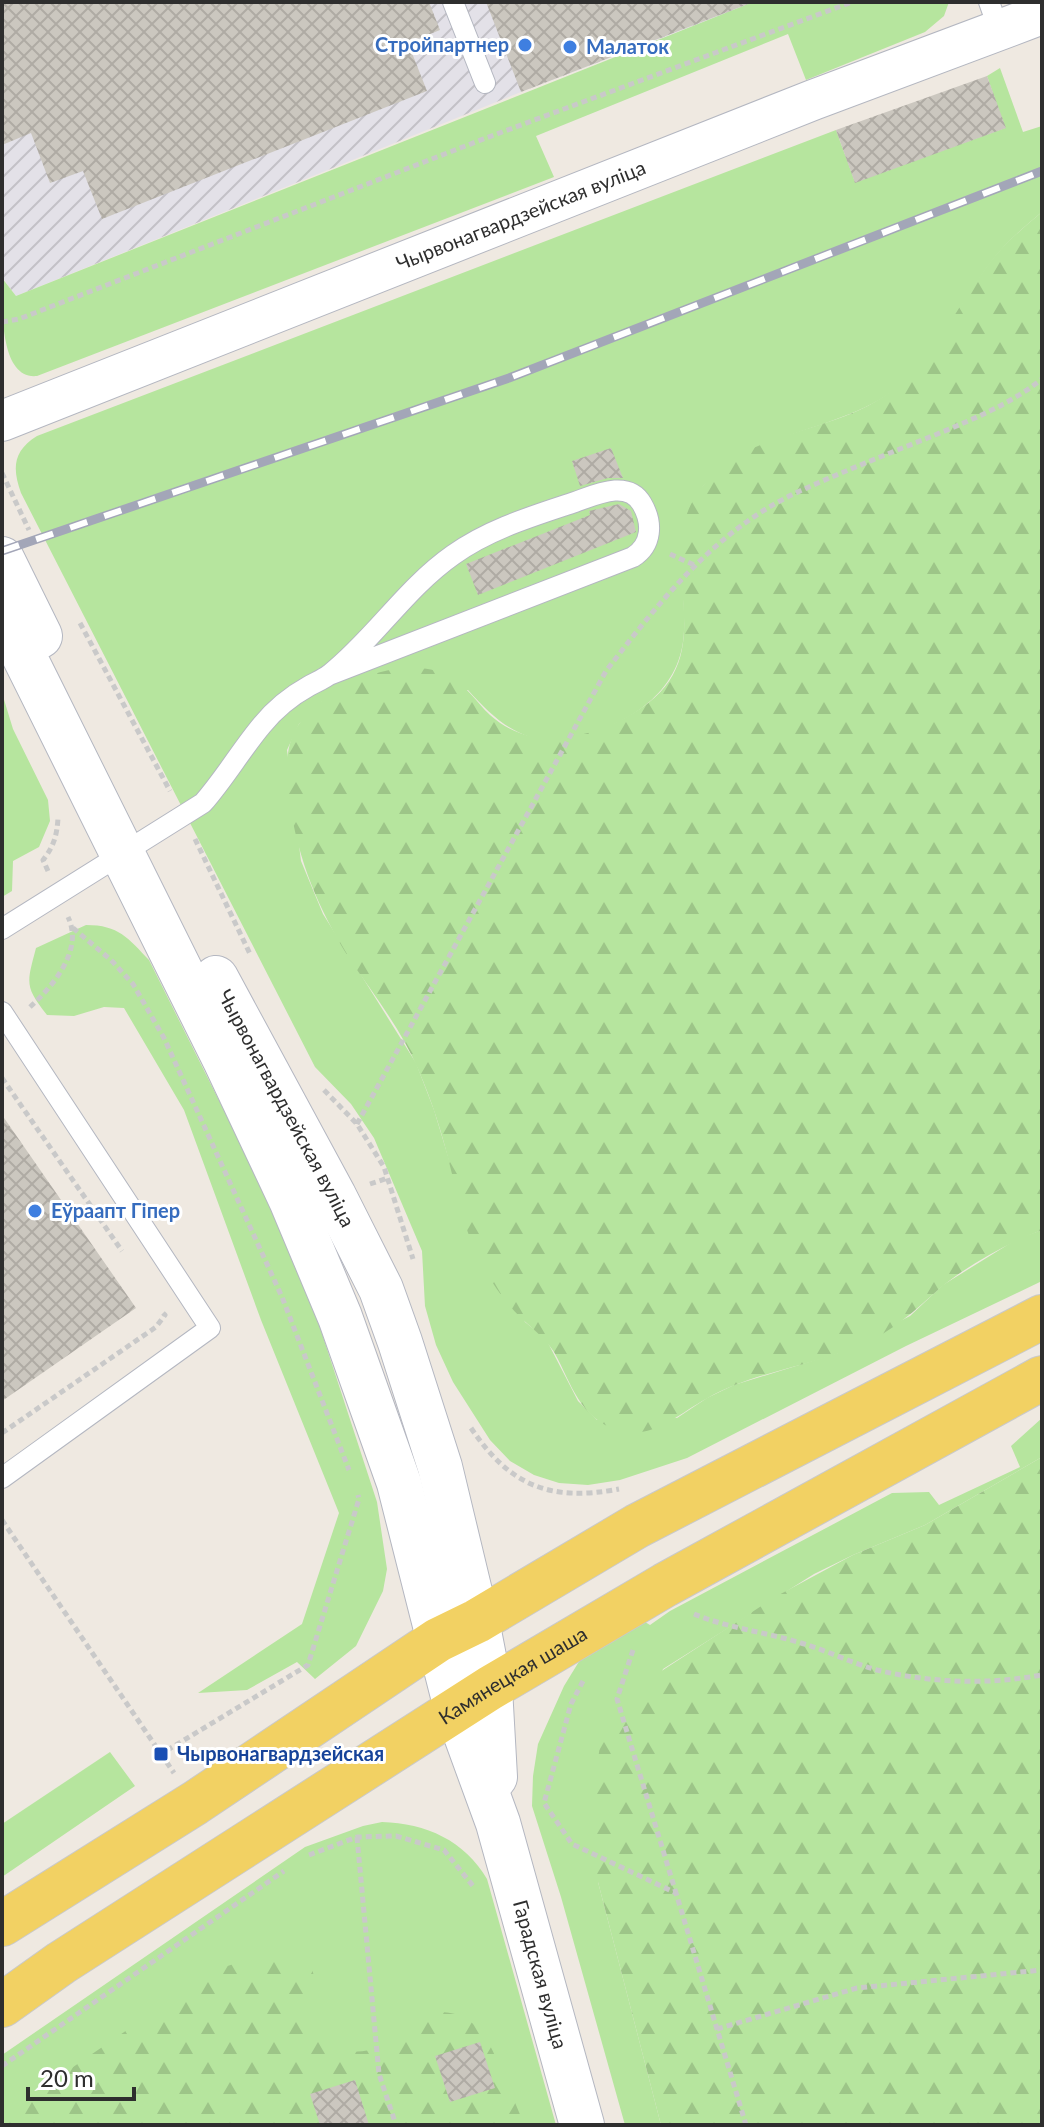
<svg xmlns="http://www.w3.org/2000/svg" width="1044" height="2127" viewBox="0 0 1044 2127" font-family="Lato,sans-serif">
  <defs>
    <pattern id="industrial-furrows" width="10" height="10" patternUnits="userSpaceOnUse" patternTransform="scale(2)"><rect width="10" height="10" fill="#e3e1e8"/><path d="M-1 1l2-2M0 10L10 0M9 11l2-2" fill="none" stroke="#c3c1c7"/></pattern>
    <pattern id="forest-firs" width="22" height="20" patternUnits="userSpaceOnUse" patternTransform="scale(2)"><rect width="22" height="20" fill="#b6e59e"/><path d="M5 1l3.5 6h-7zM16 11l3.5 6h-7z" fill="#9dc588"/></pattern>
    <pattern id="building-cross-hatch" width="8" height="8" patternUnits="userSpaceOnUse" patternTransform="scale(2)"><rect width="8" height="8" fill="#cbc7bf"/><path d="M0 0l8 8M0 8l8-8" fill="none" stroke="#afaba4"/></pattern>
  </defs>
  <rect width="100%" height="100%" fill="#efe9e1"/>
  <path fill="url(#industrial-furrows)" d="M2,2h753l-234,90 -505,204 -14,-19z"/>
  <path fill="#b6e59e" d="M753,2h196l-5,14 -19,16 -119,48 -18,-46 -252,102 18,41 -517,199c-37,4 -35,-66 -35,-98l14,18z
    M1000,68l23,64 19,-6v86c-18,15 -37,31 -51,50 -32,42 -60,104 -104,133 -57,37 -135,38 -183,90 -7,8 -10,23 -14,33 -15,38 -4,74 -6,113 -2,58 -50,90 -101,105 -52,15 -83,-10 -115,-46l-146,11 -23,23 -12,26 14,111 22,53 93,149 18,47 16,53 75,159 21,17 32,62 19,19 80,-2 30,-20 27,-13 104,-32 72,-37 33,-31 74,-46 25,-9v51l-136,65 -219,112 -67,22 -32,5 -29,-2 -25,-8 -24,-14 -20,-21 -37,-58 -17,-37 -11,-39 -3,-55 -48,-113 -23,-34 -36,-37 -294,-574c-9,-25 -8,-42 16,-57l799,-306 19,52 150,-54 -18,-52z
    M2,693l11,36 35,71 2,21 -11,26 -26,14 -1,30 -10,6z
    M86,925c33,0 42,13 63,35l148,297 80,245 10,67 -4,22 -27,55 -41,33 -18,-17 -50,28 -49,3 104,-69 37,-111 -78,-193 -77,-210 -60,-102 -20,-1 -30,9 -27,-1c-23,-29 -20,-32 -11,-67z
    M1042,1418v39l-117,68 -72,30 -39,19 -151,95 -65,213 63,243h-36l-64,-228 -29,-91 1,-30 5,-32 26,-58 19,-31 54,-38 13,8 20,-14 222,-118 37,-1 10,13 81,-38 -9,-21z
    M110,1752l25,34 -133,91v-53z
    M382,1822c44,1 83,19 105,57l69,246h-554v-70l303,-208 58,-21z"/>
  <path fill="url(#forest-firs)" d="M1042,212v1018c-36,14 -73,34 -103,59 -18,16 -34,31 -55,44 -55,33 -123,34 -178,66 -26,14 -54,41 -86,32 -41,-12 -48,-47 -66,-79 -9,-14 -21,-23 -33,-34 -17,-17 -30,-36 -41,-57 -15,-29 -21,-60 -29,-91 -8,-34 -19,-69 -33,-101 -17,-40 -45,-75 -69,-111 -30,-48 -51,-98 -59,-154 -4,-26 -7,-57 9,-80 27,-39 103,-71 148,-49 19,9 28,26 43,40 39,35 89,26 133,4 116,-59 20,-155 78,-231 47,-60 132,-53 189,-96 44,-33 68,-88 101,-131 15,-19 33,-34 51,-49z
    M1042,1457v668h-381l-63,-243 -4,-32 -1,-53 7,-52 25,-40 38,-35 112,-73 78,-42 72,-30z
    M268,1952l43,13 5,19 -15,31 23,33c23,5 45,7 65,-7 10,-7 18,-18 29,-24 7,-4 16,-5 24,-5 41,2 52,41 65,73 6,13 12,26 17,40h-522l42,-38 169,-116z"/>
  <path fill="url(#building-cross-hatch)" d="M2,2h427l11,28 -32,13 19,48 -325,128 -19,-48 -33,12 -19,-50 -29,12z
    M486,2h261l1,2 -227,88z
    M987,76l19,52 -151,55 -19,-53z
    M611,448l12,30h-15l-28,8 -8,-25z
    M619,504l12,7 5,21 -158,63 -12,-31 124,-49 -1,-4z
    M2,1115l134,193 -134,93z
    M480,2042l15,46 -45,14 -15,-46z
    M355,2080l14,45h-49l-10,-31z"/>
  <g fill="none" stroke-linecap="round" stroke-linejoin="round">
    <g stroke="#b4b7c1" stroke-width="22">
      <path id="service" d="M453,2l32,81
        M989,2l10,28
        M2,929l201,-126c22,-25 38,-53 59,-78 13,-16 29,-29 47,-39 7,-4 15,-7 21,-12 44,-35 76,-86 123,-119 36,-26 80,-39 122,-53 20,-7 53,-23 67,2 11,19 10,41 -9,53l-304,118
        M2,1012l208,316 -208,150"/>
    </g>
    <g stroke="#b4b7c1" stroke-width="42">
      <g id="minor">
        <path id="s1" d="M2,421l811,-321 229,-86"/>
      </g>
    </g>
    <g stroke="#b4b7c1" stroke-width="46">
      <g id="secondary">
        <path d="M2,559l38,77"/>
        <path id="s2" d="M2,612l223,448 66,140 49,117 59,166 57,225 42,115 84,302"/>
        <path id="s3" d="M216,978l118,218 47,93 19,53 40,125 37,154 13,67 5,89"/>
      </g>
    </g>
    <g stroke="#c9c9c9" stroke-width="46">
      <g id="primary">
        <path d="M2,1924l193,-121 243,-163 39,-19 160,-95 405,-209"/>
        <path id="s4" d="M2,2005l59,-42 429,-275 175,-103 377,-207"/>
      </g>
    </g>
    <path stroke="#c9c9c9" stroke-width="5" stroke-dasharray="6 4" stroke-linecap="butt" d="M2,322l17,-3 467,-181 366,-136
      M2,473l27,57
      M670,554l24,11
      M80,623l90,168
      M195,839l56,117
      M48,871l-5,-11c11,-14 14,-25 15,-42
      M73,928l38,32 22,24 31,54 118,259 67,173
      M30,1007c23,-21 54,-57 38,-90
      M2,1078l120,173
      M324,1090l33,34 27,43 29,92
      M357,1124l249,-453c54,-70 110,-142 194,-180 44,-20 90,-38 135,-56 38,-16 74,-30 107,-56
      M370,1184l18,-6
      M471,1428c39,58 79,74 148,61
      M2,1433l154,-106 9,-12 -2,-2
      M2,1520l159,234 147,-89 51,-166 -1,-4
      M694,1614c34,14 71,18 107,29 25,7 50,20 76,27 54,13 110,15 165,5
      M633,1650l-16,49 59,194
      M583,1681l-12,23 -27,99 28,41 104,49 70,232
      M161,1754l13,19
      M357,1837l22,237 17,51
      M309,1855l48,-18 39,-1 48,14 29,36
      M717,2029l140,-41 185,-18
      M2,2066l282,-195"/>
    <use href="#service" stroke="#fff" stroke-width="20"/>
    <use href="#minor" stroke="#fff" stroke-width="40"/>
    <use href="#secondary" stroke="#fff" stroke-width="44"/>
    <use href="#primary" stroke="#f2d163" stroke-width="44"/>
    <g stroke="#a3a6b8" stroke-width="9">
      <path id="rail" d="M2,551l507,-173 533,-207"/>
    </g>
    <use href="#rail" stroke="#fff" stroke-width="6" stroke-dasharray="18" stroke-linecap="butt"/>
  </g>
  <g fill="#3f7fe0" stroke="#fff" stroke-width="3">
    <circle cx="525" cy="45" r="8"/>
    <circle cx="570" cy="47" r="8"/>
    <circle cx="35" cy="1211" r="8"/>
  </g>
  <rect fill="#1a4fb4" stroke="#fff" stroke-width="3" x="153" y="1746" width="16" height="16" rx="4"/>
  <g text-anchor="middle" stroke-width="6" stroke-linejoin="round" paint-order="stroke">
    <g font-size="20" font-weight="bold" fill="#366cbe" stroke="#fff" text-anchor="start">
      <text x="509" y="52" text-anchor="end">Стройпартнер</text>
      <text x="586" y="54">Малаток</text>
      <text x="51" y="1218">Еўраапт Гіпер</text>
    </g>
    <g font-size="20" fill="#2e2e2e" stroke="#fff">
      <text dy="7" stroke="none"><textPath href="#s1" startOffset="558">Чырвонагвардзейская вуліца</textPath></text>
      <text dy="7" stroke="none"><textPath href="#s3" startOffset="148">Чырвонагвардзейская вуліца</textPath></text>
      <text dy="7" stroke="none"><textPath href="#s4" startOffset="608">Камянецкая шаша</textPath></text>
      <text dy="7" stroke="none"><textPath href="#s2" startOffset="1470">Гарадская вуліца</textPath></text>
    </g>
    <g font-size="20" font-weight="bold" fill="#164399" stroke="#fff" text-anchor="start">
      <text x="177" y="1761">Чырвонагвардзейская</text>
    </g>
  </g>
  <rect width="1044" height="2127" fill="none" stroke="#2e2e2e" stroke-width="8"/>
  <path d="M28 2087v12h106v-12" fill="none" stroke="#2e2e2e" stroke-width="4"/>
  <text x="40" y="2087" font-size="24" fill="#2e2e2e" stroke="#ffffff" stroke-width="6" paint-order="stroke">20 m</text>
</svg>
